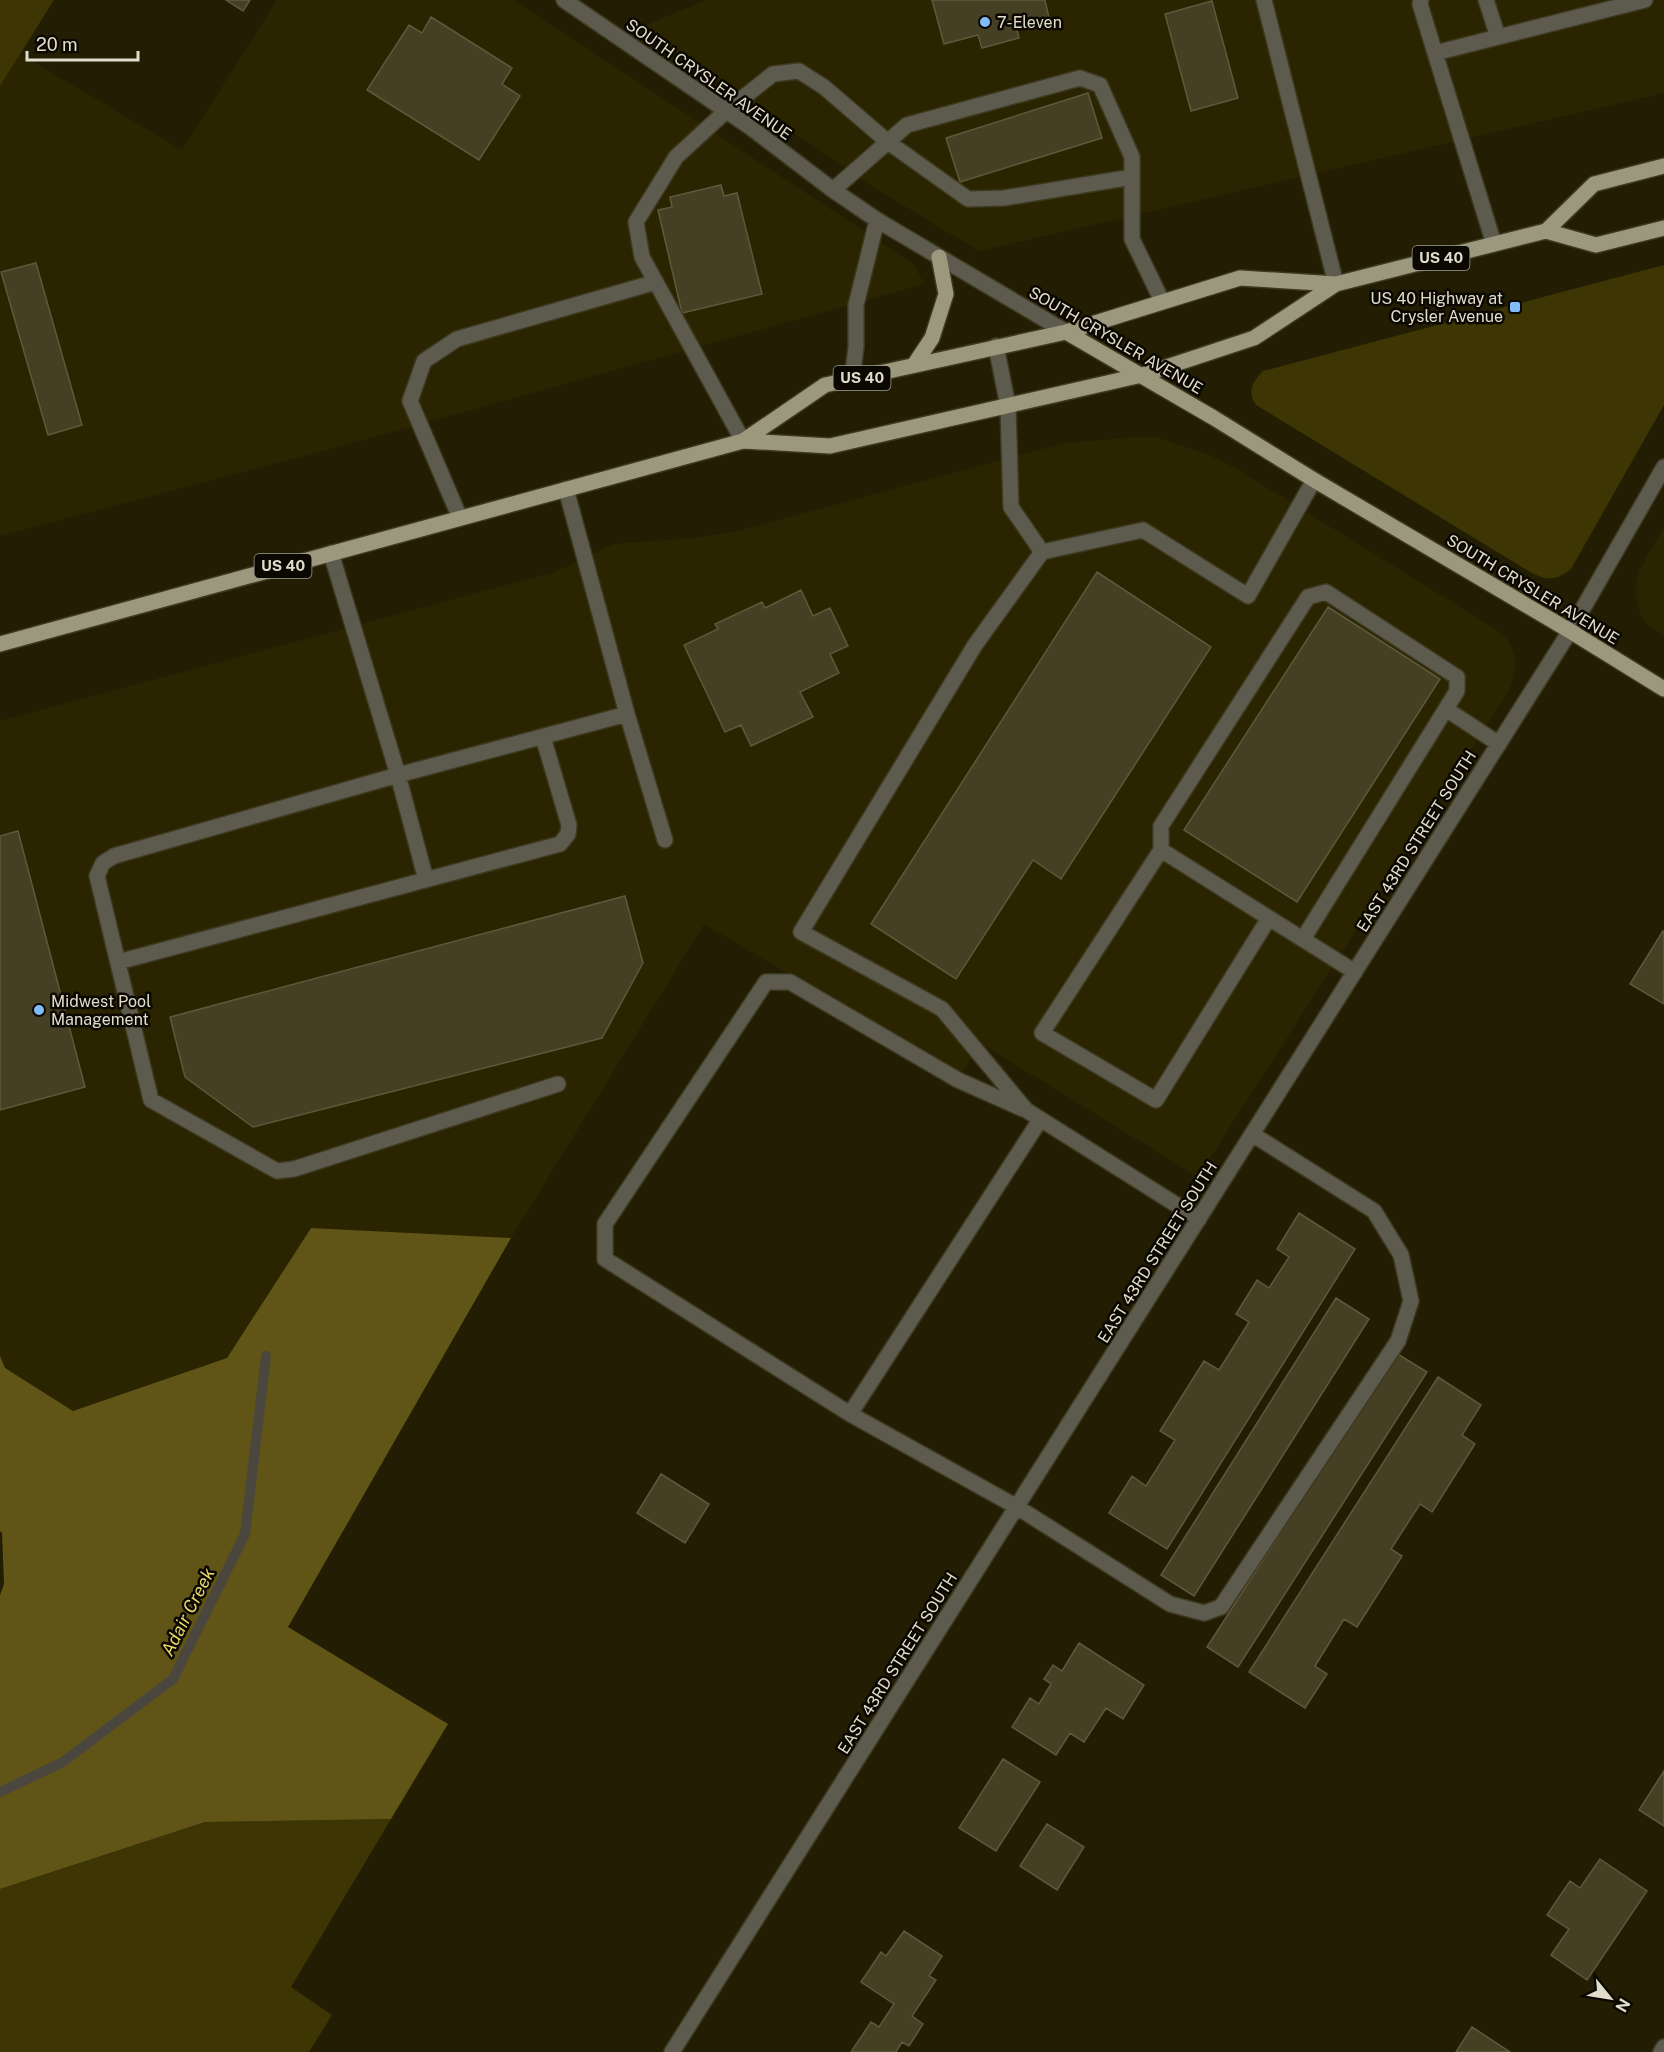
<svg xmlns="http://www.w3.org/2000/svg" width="1664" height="2052" viewBox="0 0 1664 2052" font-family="'Public Sans',sans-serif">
  <rect width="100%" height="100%" fill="#231e03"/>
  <path fill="#2b2400" d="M277,0h237l398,263 13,21 -591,164 -334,88v-450l20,-32 162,96z
    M706,0h958v93l-685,158 -101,-61 -239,-162z
    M1135,437h21l55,19 26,13 260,161 11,10 6,13 1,19 -5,17 -312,488 -216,-133 -22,30 -256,-150 -193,314 -200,-10 -84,130 -154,53 -68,-43 -5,-12v-635l555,-149 59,-28 79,-6 45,-7 326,-88z
    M1664,527v108l-16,-10 -8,-12 -5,-22 5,-22z"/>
  <path fill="#3d3503" d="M0,0h54l-54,86z
    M1664,265v140l-93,164c-15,12 -24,12 -41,3l-274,-167c-9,-13 -4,-23 7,-34z
    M391,1819l-100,168 41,28 -23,37h-309v-163l205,-67z"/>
  <path fill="#605517" d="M311,1228l200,10 -223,389 160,97 -57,95 -186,3 -205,67v-294l4,-11 -2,-51 -2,-2v-175l5,12 68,43 154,-53z"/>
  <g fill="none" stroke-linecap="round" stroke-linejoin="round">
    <path stroke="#4b473e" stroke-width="10" d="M0,1792l63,-30 110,-83 72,-145 21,-178"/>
  </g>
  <path fill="#454023" stroke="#5e593c" stroke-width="1.5" d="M226,0h24l-7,11z
    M932,0h113l4,18 -33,8 3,12 -37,10 -4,-13 -34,9z
    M1212,1l26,97 -47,13 -26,-97z
    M431,17l81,51 -10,16 18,12 -41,64 -112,-70 42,-65 13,8z
    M1088,93l14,45 -142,44 -14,-44z
    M721,185l3,11 13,-3 25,101 -80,19 -24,-103 14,-3 -2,-10z
    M36,263l46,162 -34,10 -47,-163z
    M1097,572l114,75 -150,232 -28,-19 -77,119 -85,-55z
    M801,590l12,26 17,-8 18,38 -18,8 9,19 -39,19 13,25 -62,29 -10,-21 -16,7 -41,-87 34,-16 -3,-5 47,-22 3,6z
    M1328,607l112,72 -143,223 -113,-72z
    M18,831l67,256 -85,23v-274z
    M625,896l18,67 -41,75 -349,89 -68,-50 -15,-60z
    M1663,931l1,1v72l-34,-20z
    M1299,1213l56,36 -188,300 -58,-36 23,-37 14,10 29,-46 -15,-9 44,-70 15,9 30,-48 -13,-8 21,-34 12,8 20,-31 -12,-8z
    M1336,1298l33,21 -175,277 -33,-21z
    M1396,1353l31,19 -189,295 -31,-20z
    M1438,1377l43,28 -19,30 13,9 -43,68 -12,-8 -29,45 11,7 -45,71 -13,-8 -29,47 12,8 -22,34 -56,-36z
    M661,1474l48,30 -24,39 -48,-30z
    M1079,1643l65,42 -21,34 -17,-11 -22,34 -14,-9 -14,22 -44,-28 18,-29 9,6 12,-20 -7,-5 9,-14 9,6z
    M1003,1759l37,23 -44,69 -37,-23z
    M1664,1771v55l-25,-16z
    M1047,1824l37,23 -27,43 -37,-24z
    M1600,1859l47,32 -60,89 -36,-25 18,-26 -22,-14 23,-34 10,7z
    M904,1931l38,25 -13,20 7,4 -24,36 11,8 -14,22 -7,-4 -6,10h-45l20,-30 8,5 15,-23 -33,-22 20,-30 5,4z
    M1472,2027l38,25h-54z"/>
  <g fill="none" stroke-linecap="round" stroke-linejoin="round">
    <g stroke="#3d391f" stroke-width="18">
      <path id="minor" d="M564,0l186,127 83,63 44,30 189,112
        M1264,0l72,284
        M1421,0l-1,4 15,49
        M1486,0l12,37
        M833,190l74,-65 173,-47 20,7 32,72v82l30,62
        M1494,244l-59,-191 210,-53
        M996,346l12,60 3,101 31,45 101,-22 105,66 66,-116
        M852,380l4,-33v-42l21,-85
        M743,441l-101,-184 -6,-35 40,-65 49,-45 48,-38 26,-3 25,16 64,55 80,57 36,-1 128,-21
        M460,518l-50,-117 14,-40 33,-22 199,-57
        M1042,552l-67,93 -174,287 141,77 84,101 173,109
        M331,553l67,222 -284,81 -11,7 -6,13 54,224 126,71 17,-2 264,-85
        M1446,709l53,35
        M627,714l38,126
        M1161,850l-119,183 114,67 113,-182
        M426,880l-28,-105 229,-61 -61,-225
        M1303,939l154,-248v-14l-131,-85 -18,5 -147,229v24l194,122
        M118,962l442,-118 8,-10 1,-9 -26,-88
        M1040,1120l-190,294 167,93 153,97 34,9 17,-6 177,-266 13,-40 -10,-46 -27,-44 -122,-77
        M850,1414l-245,-155v-35l161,-242h24l168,98 65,29
        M672,2052l898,-1421 94,-164
        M1661,2052l3,-5"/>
    </g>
    <g stroke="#3d391f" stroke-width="18">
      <path id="major" d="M1546,231l50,14 68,-17
        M1066,332l148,86 100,62 256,151 94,58
        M914,365l18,-27 14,-44 -7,-37
        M743,441l82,-56 241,-53 174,-54 96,6 210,-53 48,-47 70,-18
        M0,644l743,-203 87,5 312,-71 112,-37 82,-54"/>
    </g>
    <use href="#minor" stroke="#5d5b4e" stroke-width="15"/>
    <use href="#major" stroke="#9c987d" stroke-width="15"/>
  </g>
  <g fill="#80bdfa" stroke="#0a0801" stroke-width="2">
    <circle cx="985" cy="22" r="6"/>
    <rect x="1509" y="301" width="12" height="12" rx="3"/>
    <circle cx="39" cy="1010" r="6"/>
  </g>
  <g text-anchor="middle" stroke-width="5" stroke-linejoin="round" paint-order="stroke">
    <g fill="#0a0801" stroke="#a09d90" stroke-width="1.5">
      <rect x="1412.5" y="246" width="57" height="24" rx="4.5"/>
      <rect x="833.5" y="366" width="57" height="24" rx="4.5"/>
      <rect x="254.5" y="554" width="57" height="24" rx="4.5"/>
    </g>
    <g font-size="15" font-weight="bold" fill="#e0ddcd">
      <text x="1441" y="263">US 40</text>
      <text x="862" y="383">US 40</text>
      <text x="283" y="571">US 40</text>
    </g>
    <g font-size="16" fill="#e0ddcd" stroke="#0a0801" text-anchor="start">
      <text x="997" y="28">7-Eleven</text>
      <text x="1503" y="304" text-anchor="end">US 40 Highway at<tspan x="1503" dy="18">Crysler Avenue</tspan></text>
      <text x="51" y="1007">Midwest Pool<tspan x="51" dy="18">Management</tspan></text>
    </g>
    <g font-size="16" fill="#e0ddcd" stroke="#0a0801">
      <text transform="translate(709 79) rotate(35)" y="6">SOUTH CRYSLER AVENUE</text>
      <text transform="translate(1116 340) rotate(30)" y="6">SOUTH CRYSLER AVENUE</text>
      <text transform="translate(1533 589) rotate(31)" y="6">SOUTH CRYSLER AVENUE</text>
      <text transform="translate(1416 841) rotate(-58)" y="6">EAST 43RD STREET SOUTH</text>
      <text transform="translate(1157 1252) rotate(-58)" y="6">EAST 43RD STREET SOUTH</text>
      <text transform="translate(897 1663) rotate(-58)" y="6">EAST 43RD STREET SOUTH</text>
    </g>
    <g font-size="18" font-style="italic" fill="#ead76a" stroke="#0a0801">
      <text transform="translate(188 1612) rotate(-63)" y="6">Adair Creek</text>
    </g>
  </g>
  <g transform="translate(1610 1998) rotate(120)" stroke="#0a0801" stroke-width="4.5" paint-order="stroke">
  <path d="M0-4.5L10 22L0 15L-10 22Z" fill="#e0ddcd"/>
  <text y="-9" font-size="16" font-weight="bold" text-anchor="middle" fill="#e0ddcd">N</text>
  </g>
  <path d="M27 51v9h111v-9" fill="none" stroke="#e0ddcd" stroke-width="3"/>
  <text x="36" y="51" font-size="18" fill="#e0ddcd" stroke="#0a0801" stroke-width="4.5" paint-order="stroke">20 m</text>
</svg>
